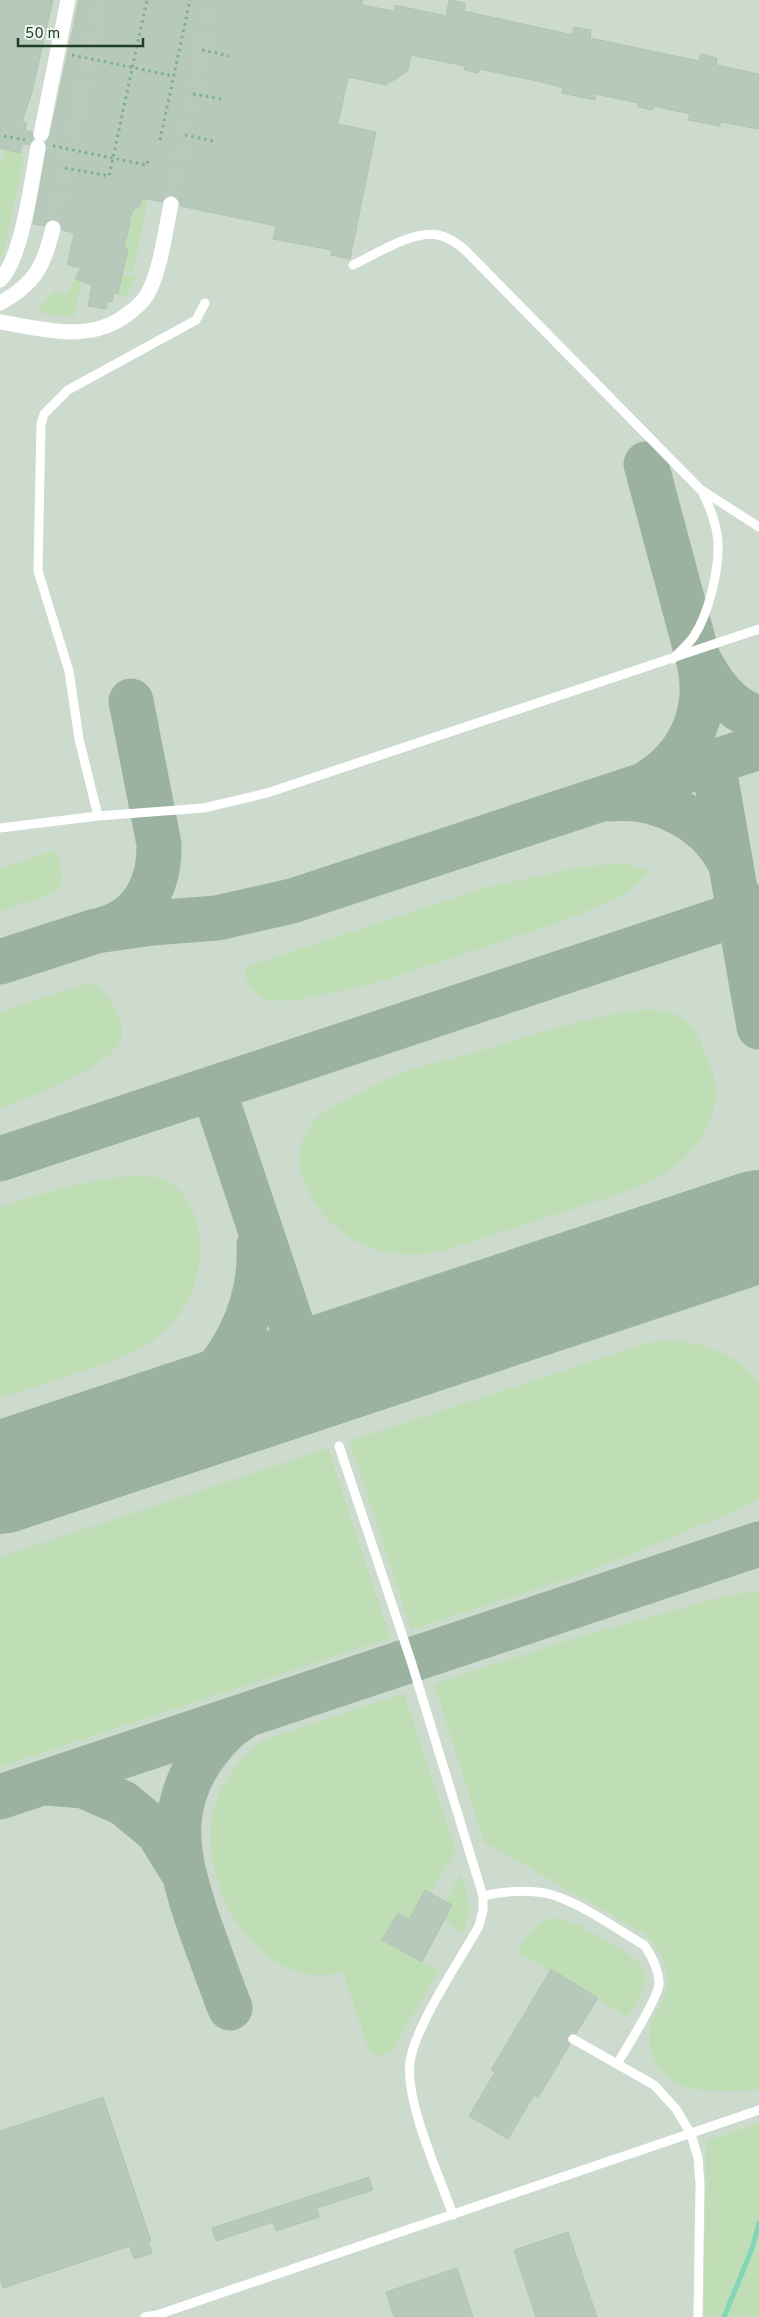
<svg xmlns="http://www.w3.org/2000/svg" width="759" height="2317" viewBox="0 0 759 2317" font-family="Overpass,sans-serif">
  <rect width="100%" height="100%" fill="#dfece0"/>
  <path fill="#cddbce" d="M0,0h759v2317h-759z"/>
  <path fill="#bfdeb6" d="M1,149l19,4 4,6 -20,91 -4,9v-93l4,-14 -4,-2z
    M142,198l6,2 -15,72 -9,-2 4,-20 -4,-1 9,-43 3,3 4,-3z
    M123,274l14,2 -11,20 -8,-2z
    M75,279l6,3 -7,36 -33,-5 -2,-6 16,-15 11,2z
    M55,850c5,14 15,35 -3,44l-52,18v-43z
    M622,863l21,5 7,5 -25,21 -55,25 -196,65 -76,16 -24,1 -11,-2 -12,-10 -6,-11v-8l5,-5 234,-77 95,-21z
    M85,984l12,1c12,13 29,35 24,54 -7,26 -95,61 -121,69v-96z
    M643,1009c34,0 51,10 62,43 5,12 9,24 11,37 1,11 -3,22 -7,33 -23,58 -86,70 -139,88 -41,13 -82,27 -123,40 -29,7 -54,7 -81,-4 -44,-17 -90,-81 -53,-124 10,-11 25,-18 38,-25 15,-7 31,-17 47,-23 29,-10 59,-16 88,-25 52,-16 103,-33 157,-40z
    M142,1175c26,1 45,16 53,41 7,22 7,46 0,67 -20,57 -63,72 -115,89 -27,9 -53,18 -80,26v-191c47,-16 92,-29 142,-32z
    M664,1340c37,1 71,12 95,42v116l-16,10 -160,66 -172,56 -62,-189 298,-98z
    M328,1448l62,190 -390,129v-210z
    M747,1592h12v498c-22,0 -47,3 -69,-2 -27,-6 -45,-31 -40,-59 2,-12 10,-21 14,-31 10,-24 -2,-49 -21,-65l-159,-91 -50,-158 137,-45 147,-41z
    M404,1693l52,158 -26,42 -21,26 -11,-6 -15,27 56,31 -48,81 -12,4 -10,-5 -26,-79c-83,23 -143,-84 -131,-155 5,-32 26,-55 49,-76z
    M459,1876l3,2c7,20 11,35 0,55l-18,-12 8,-16 -7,-4z
    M554,1918c18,1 31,10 46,19 44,24 61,33 27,80l-76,-47 -1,1 -33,-19c10,-16 17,-30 37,-34z
    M759,2123v194h-55l2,-176z"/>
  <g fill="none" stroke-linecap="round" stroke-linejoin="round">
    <path stroke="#83d5ba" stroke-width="5" d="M724,2317l28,-68 7,-26"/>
    <path stroke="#9cb2a0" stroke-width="45" d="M646,464l53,198c11,48 -8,93 -49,119
      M697,656c14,28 31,52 62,63
      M713,762l46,265
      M613,799c47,-5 98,23 118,66
      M104,929c40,-11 56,-47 55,-85l-28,-143
      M0,962l96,-31 56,-8 65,-5 75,-17 467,-154
      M213,1088l96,288
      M0,1159l759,-252
      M144,1430c13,-11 28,-18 41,-28 48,-38 77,-96 74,-157
      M46,1783l38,3 39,17 35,29 24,39
      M0,1797l759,-253
      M230,2008c-12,-31 -23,-62 -34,-93 -18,-57 -30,-103 6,-157 10,-14 22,-29 37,-38"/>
    <path stroke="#9cb2a0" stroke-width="112" d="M0,1478l759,-252"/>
  </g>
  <path fill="#b7c9ba" stroke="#b1c5b3" d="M0,0h53l-21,92 -10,30 5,1 -2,7 7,2 1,7 -4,6 -7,-1 -2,9 -20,-5z
    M79,0h284l-1,5 32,6 1,-6 51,11 3,-16 16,3 -1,8 109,24 1,-8 17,3 -1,8 109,23 2,-7 16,4 -1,7 43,9v55l-39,-7v4l-32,-6 2,-6 -37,-8v4l-15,-3v-4l-43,-9v6l-33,-7 1,-5 -21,-6 -63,-13 -1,4 -14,-3 1,-4 -54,-11 -3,16 -22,14 -38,-8 -10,47 38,8 -26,127 -19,-4 1,-5 -59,-11 3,-13 -96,-20v-5l-7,-6h-5l-6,7 -20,-4 -2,8 -8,5 -8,38h4l-10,45 -4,-1 -2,9 -5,-1 -1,8 -18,-3 4,-21 -17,-6 6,-11 -14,-3 7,-32 -12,-3 -2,-8 -5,-3 -8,2 -3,5 -11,-2 14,-76 -1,-6 4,-6z
    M425,1890l27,15 -30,57 -40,-22 16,-27 11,6z
    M551,1969l47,29 -22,36 -4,-1 -4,3 -1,4 3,4 -32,54 -4,-3 -26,44 -39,-23 26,-44 -4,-2z
    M103,2097l48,144 -3,1 4,11 -18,6 -4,-13 -127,42 -3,-10v-147z
    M369,2177l4,13 -56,18 2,9 -43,14 -3,-9 -57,19 -4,-13z
    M568,2232l29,85h-61l-22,-67z
    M457,2268l16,49h-79l-8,-25z"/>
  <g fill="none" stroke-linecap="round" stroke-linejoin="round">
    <path stroke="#b9c9bb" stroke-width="15" stroke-dasharray="15 8" stroke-linecap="butt" d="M171,204l41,-204
      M53,228l48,-228"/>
    <path stroke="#7db188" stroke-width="3" stroke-dasharray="2.5 4" stroke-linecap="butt" d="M202,50l27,6
      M72,55l102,21
      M193,94l28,5
      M185,135l28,6
      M4,136l21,4
      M160,140l30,-140
      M53,146l94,19 1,-6
      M65,168l44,8 38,-176"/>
    <path stroke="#fff" stroke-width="9" d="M353,265c23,-11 60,-35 85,-30 11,2 19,8 27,15l235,239 59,38
      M673,659c7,-8 16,-15 21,-23 15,-23 25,-66 24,-93 -1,-18 -8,-36 -16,-52
      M98,816l-19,-77 -10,-68 -31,-100 3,-147 3,-10 24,-24 128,-70 9,-17
      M0,828l98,-12 106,-8 63,-15 492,-164
      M339,1446l72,215 72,235v14l-4,16c-19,34 -64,100 -69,136 -5,40 29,113 43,153
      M483,1896c18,-4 36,-6 54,-4 32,2 79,37 107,53 7,9 16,28 15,40 -3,17 -32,62 -42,79
      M573,2039l81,46 22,24 15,25 7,24 2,26 -2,133
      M145,2317l12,-2 602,-205"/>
    <path stroke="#fff" stroke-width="15" d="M41,134l27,-134
      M0,280c22,-20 32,-102 38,-133
      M0,303c35,-19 44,-37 53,-75
      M0,322c44,7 91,22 129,-9 10,-7 18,-15 22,-26 11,-26 14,-55 20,-83"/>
  </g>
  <path d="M18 38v8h125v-8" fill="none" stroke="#1f3d27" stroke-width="2.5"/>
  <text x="25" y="38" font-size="15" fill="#1f3d27" stroke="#f0f8f0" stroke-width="4" paint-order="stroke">50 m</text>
</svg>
